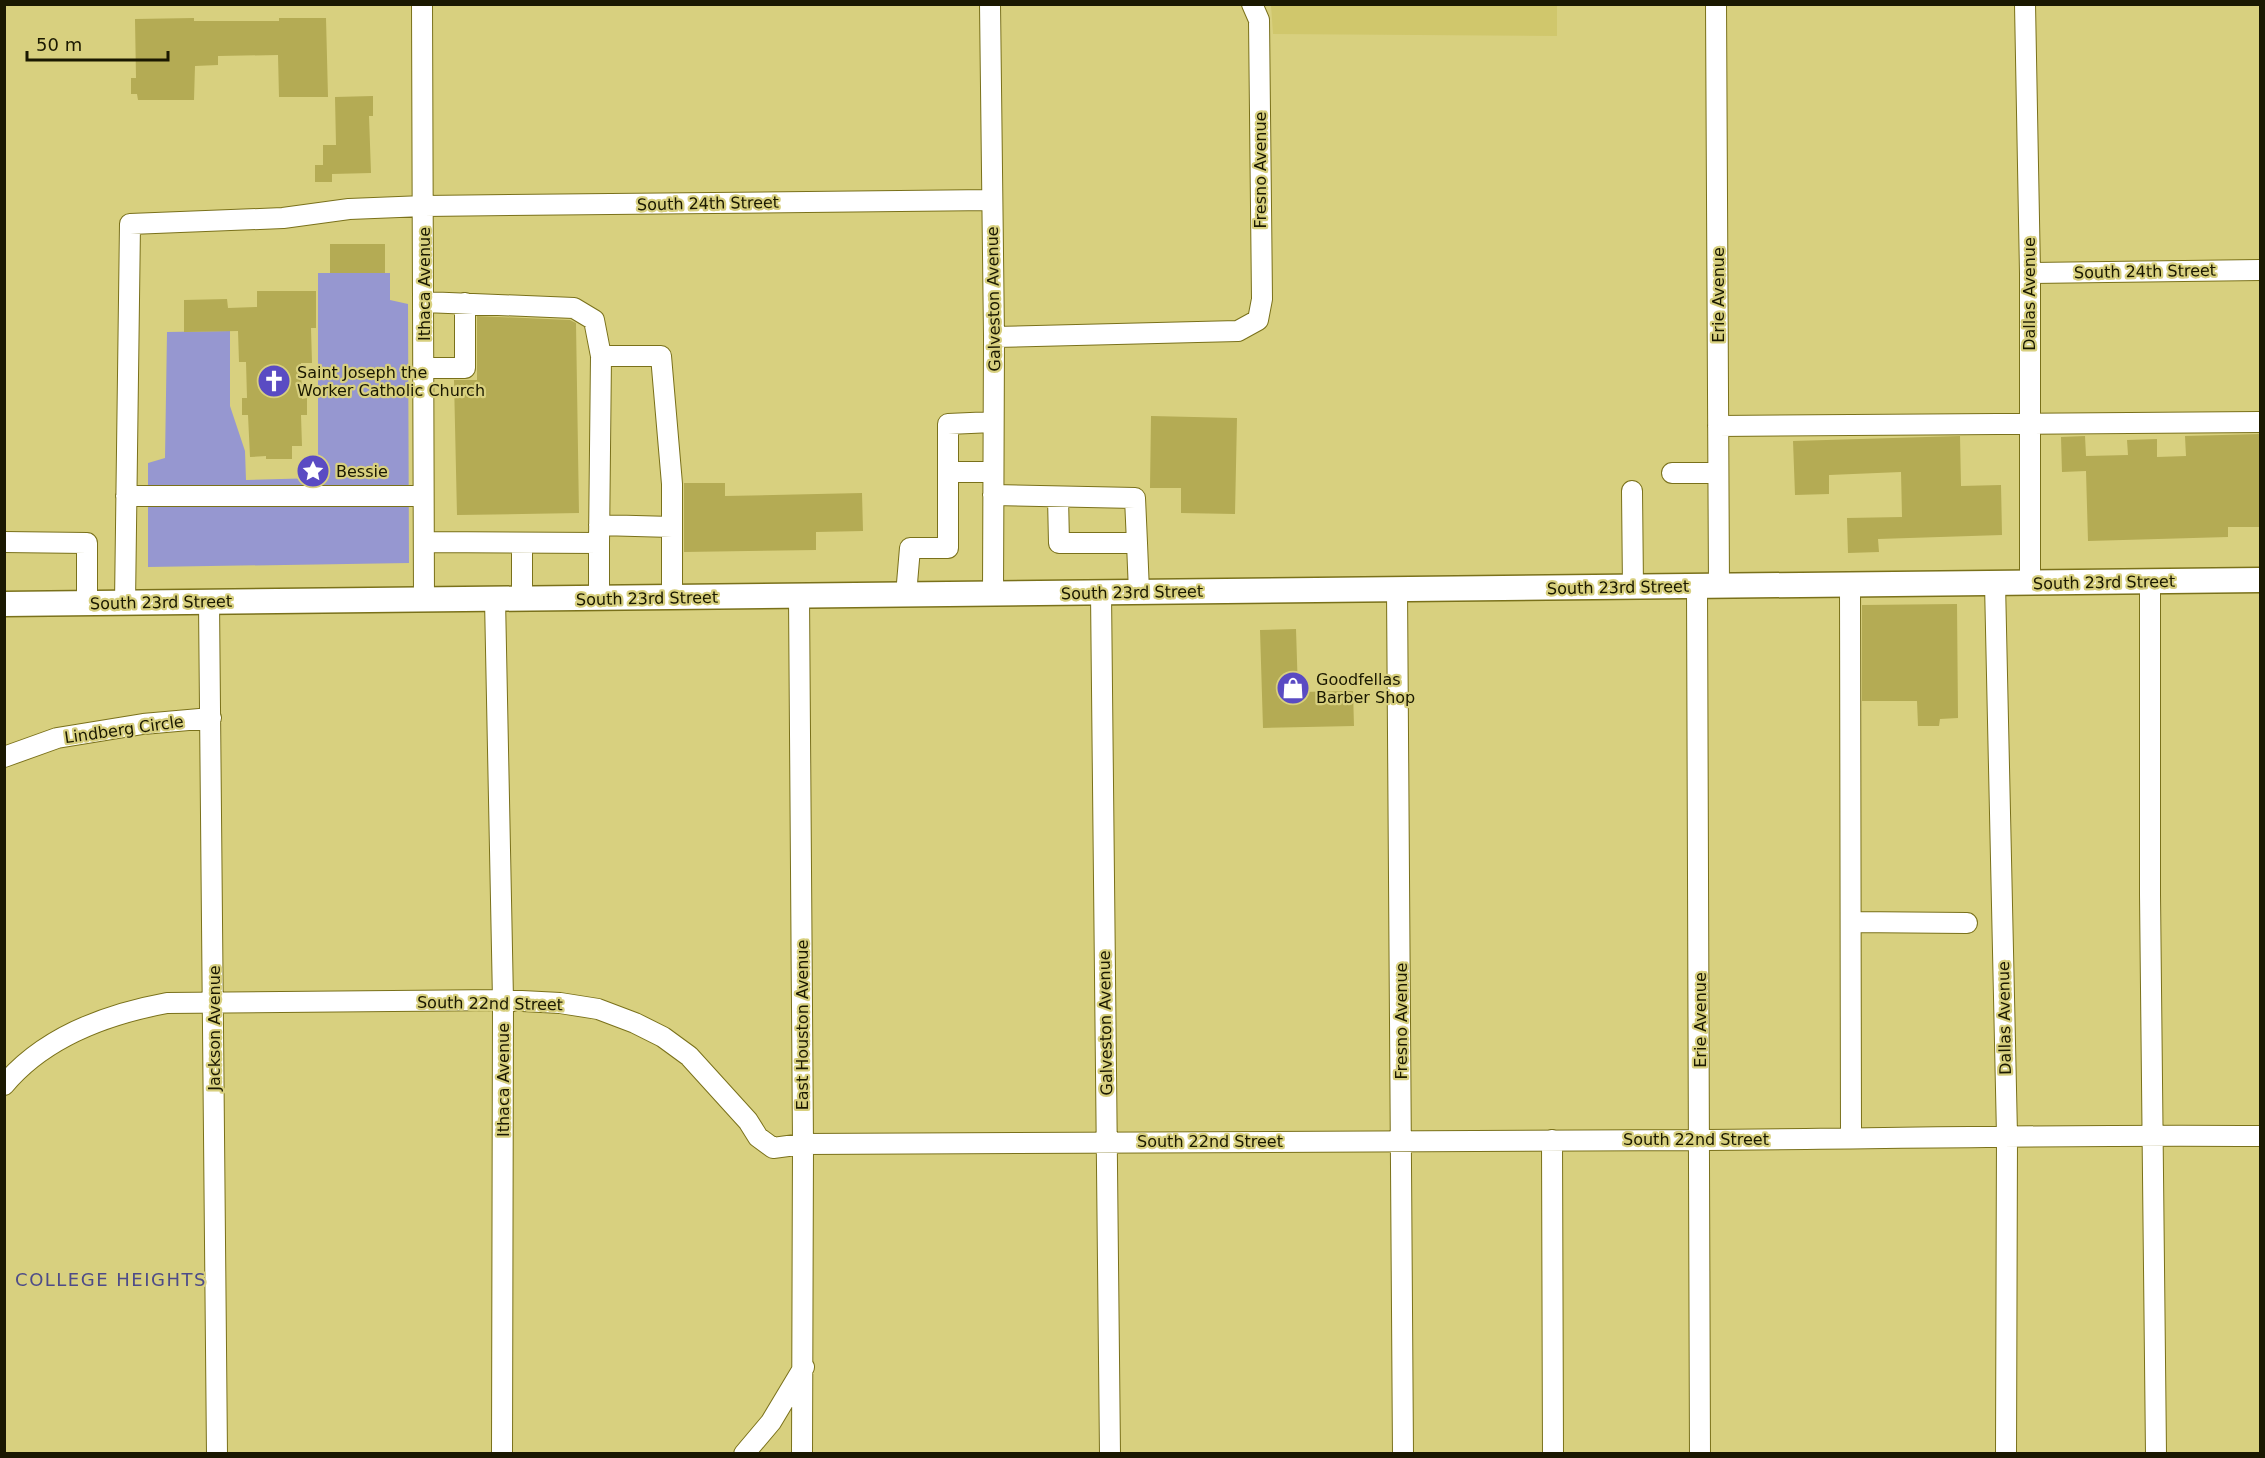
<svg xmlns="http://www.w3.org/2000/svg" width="2265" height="1458" viewBox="0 0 2265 1458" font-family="'DejaVu Sans',sans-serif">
  <rect width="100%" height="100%" fill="#d8d07f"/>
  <path fill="#d0c76c" d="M1271,5h286v31l-284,-2z"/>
  <path fill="#9697d0" d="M318,273h72v27l18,4 1,259 -261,4v-104l17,-5 2,-126 63,-1v75l15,45 1,29 72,-2z"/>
  <path fill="#b4ab54" d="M194,18v3h85v-3h47l2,79h-49l-1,-42 -60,1v9l-23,1 -1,34h-56l-1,-6h-6v-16h5l-1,-59z
    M373,96v20h-4l2,57 -39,1v8h-17v-17h8v-20h13l-1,-48z
    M330,244h55v29h-55z
    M257,291h59v37h-5l1,35h-11l1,36 5,-1v17h-6l1,31h-10v13h-26v-3l-16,1 -2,-42h-6v-17h5l-1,-36h-7l-1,-31 -54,1v-32l43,-1 1,9 29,-1z
    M477,316l93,4 6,3 3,190 -122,2 -3,-135h23z
    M1151,416l86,2 -2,96 -54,-1v-25h-31z
    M2260,434v93h-32v10l-140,4 -2,-70 -24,1 -1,-35 24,-1 1,20 42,-1 -1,-15 30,-1v18l29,-1 -1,-20z
    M1960,436l1,50 40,-1 1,50 -124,4 1,13 -31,1 -1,-35 55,-1 -1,-45 -72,3v19l-34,1 -2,-54z
    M684,483h41v13l137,-3 1,38 -47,1v18l-132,2z
    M1957,604l1,114 -18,1 -1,7h-21l-1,-25h-55v-96z
    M1296,629l2,63 55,-1 1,35 -91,2 -3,-98z"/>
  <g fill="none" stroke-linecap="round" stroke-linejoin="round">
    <g stroke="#7a711b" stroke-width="22">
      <path id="minor" d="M422,4l2,596
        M990,4l4,333 -1,257
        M1716,4l3,582
        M2025,4l5,269v310
        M2030,273l230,-3
        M424,302l150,6 20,12 7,36
        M994,337l244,-6 20,-11 4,-21 -3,-279 -7,-16
        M424,368h41v-65
        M1718,426l542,-4
        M948,472h45
        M1672,473h46
        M1632,491l1,96
        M993,495l142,3 2,45h-78l-1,-46
        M126,496h297
        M599,525l73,2v70
        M4,542l83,1v60
        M424,542l175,1 2,-187h60l11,128v43
        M599,543v55
        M1137,543l2,49
        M2150,582v313l6,559
        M1995,583l12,552 -1,319
        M1850,585l1,553
        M1697,586l3,868
        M1397,589l6,865
        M1101,593l9,861
        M906,595l4,-47h38v-124l45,-2
        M799,596l4,548 -1,310
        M495,599l8,401 -1,454
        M522,599v-56
        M209,602l8,852
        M125,603l5,-379 153,-6 66,-9 75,-3 567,-6
        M4,757l53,-19 86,-14 68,-6
        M1851,922l116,1
        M4,1085c41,-49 103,-71 163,-82l336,-3 57,3 38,6 37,14 28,14 26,19 59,65 10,16 15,11 30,-4c298,-2 596,-3 894,-4 188,-1 375,-6 563,-4
        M1552,1140l1,314
        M744,1454l27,-32 33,-55"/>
    </g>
    <g stroke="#7a711b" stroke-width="27">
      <path id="major" d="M4,604l2256,-24"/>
    </g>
    <use href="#minor" stroke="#fff" stroke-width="20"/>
    <use href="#major" stroke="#fff" stroke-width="24"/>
  </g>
  <defs>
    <g id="church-disc" transform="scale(1.725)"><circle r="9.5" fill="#5a4bc3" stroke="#d8d07f"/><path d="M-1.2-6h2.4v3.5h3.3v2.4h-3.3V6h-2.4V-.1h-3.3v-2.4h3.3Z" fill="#fff"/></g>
    <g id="sight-disc" transform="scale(1.725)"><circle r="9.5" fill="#5a4bc3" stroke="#d8d07f"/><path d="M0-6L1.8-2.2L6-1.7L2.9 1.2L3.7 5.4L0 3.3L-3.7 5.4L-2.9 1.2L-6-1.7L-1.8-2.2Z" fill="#fff"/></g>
    <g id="shop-disc" transform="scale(1.725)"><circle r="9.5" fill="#5a4bc3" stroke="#d8d07f"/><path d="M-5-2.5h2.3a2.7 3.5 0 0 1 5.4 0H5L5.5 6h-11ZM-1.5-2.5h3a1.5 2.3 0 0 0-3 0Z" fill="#fff"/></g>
  </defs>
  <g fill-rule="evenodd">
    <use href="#church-disc" x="274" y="381"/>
    <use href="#sight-disc" x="313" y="471"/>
    <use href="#shop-disc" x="1293" y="688"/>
  </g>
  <g text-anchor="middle" stroke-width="4.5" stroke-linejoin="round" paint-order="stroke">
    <g font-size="16" fill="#1a1801" stroke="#d8d07f">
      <text transform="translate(1260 170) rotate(-90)" y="6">Fresno Avenue</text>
      <text transform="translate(708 203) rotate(-1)" y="6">South 24th Street</text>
      <text transform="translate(2145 271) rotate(-1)" y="6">South 24th Street</text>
      <text transform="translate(424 284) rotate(-90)" y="6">Ithaca Avenue</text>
      <text transform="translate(2029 294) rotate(-90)" y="6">Dallas Avenue</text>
      <text transform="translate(1718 295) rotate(-90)" y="6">Erie Avenue</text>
      <text transform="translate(993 299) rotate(-91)" y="6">Galveston Avenue</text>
      <text transform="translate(2104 582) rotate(-1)" y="6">South 23rd Street</text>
      <text transform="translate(1618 587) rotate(-1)" y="6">South 23rd Street</text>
      <text transform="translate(1132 592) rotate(-1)" y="6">South 23rd Street</text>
      <text transform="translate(647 598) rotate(-1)" y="6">South 23rd Street</text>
      <text transform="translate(161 602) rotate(-1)" y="6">South 23rd Street</text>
      <text transform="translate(124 729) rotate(-8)" y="6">Lindberg Circle</text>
      <text transform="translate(490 1003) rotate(1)" y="6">South 22nd Street</text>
      <text transform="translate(2004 1018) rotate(-91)" y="6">Dallas Avenue</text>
      <text transform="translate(1700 1020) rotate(-90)" y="6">Erie Avenue</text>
      <text transform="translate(1401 1021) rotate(-90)" y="6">Fresno Avenue</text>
      <text transform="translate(1105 1023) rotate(-91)" y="6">Galveston Avenue</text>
      <text transform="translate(802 1025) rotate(-90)" y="6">East Houston Avenue</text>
      <text transform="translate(214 1028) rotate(-90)" y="6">Jackson Avenue</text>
      <text transform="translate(503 1080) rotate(-90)" y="6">Ithaca Avenue</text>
      <text x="1696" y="1145">South 22nd Street</text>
      <text x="1210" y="1147">South 22nd Street</text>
    </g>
    <g font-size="16" fill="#1a1801" stroke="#d8d07f" text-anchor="start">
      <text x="297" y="378">Saint Joseph the<tspan x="297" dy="18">Worker Catholic Church</tspan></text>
      <text x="336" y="477">Bessie</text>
      <text x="1316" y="685">Goodfellas<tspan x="1316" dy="18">Barber Shop</tspan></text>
    </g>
    <g font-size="18" letter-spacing="1.5" fill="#4d4b89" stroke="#d8d07f">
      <text x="111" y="1286">COLLEGE HEIGHTS</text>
    </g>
  </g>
  <rect width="2265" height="1458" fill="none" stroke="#1a1801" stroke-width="12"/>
  <path d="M27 51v9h141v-9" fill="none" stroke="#1a1801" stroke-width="3"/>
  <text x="36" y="51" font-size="18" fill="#1a1801" stroke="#d8d07f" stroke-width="4.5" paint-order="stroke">50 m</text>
</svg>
